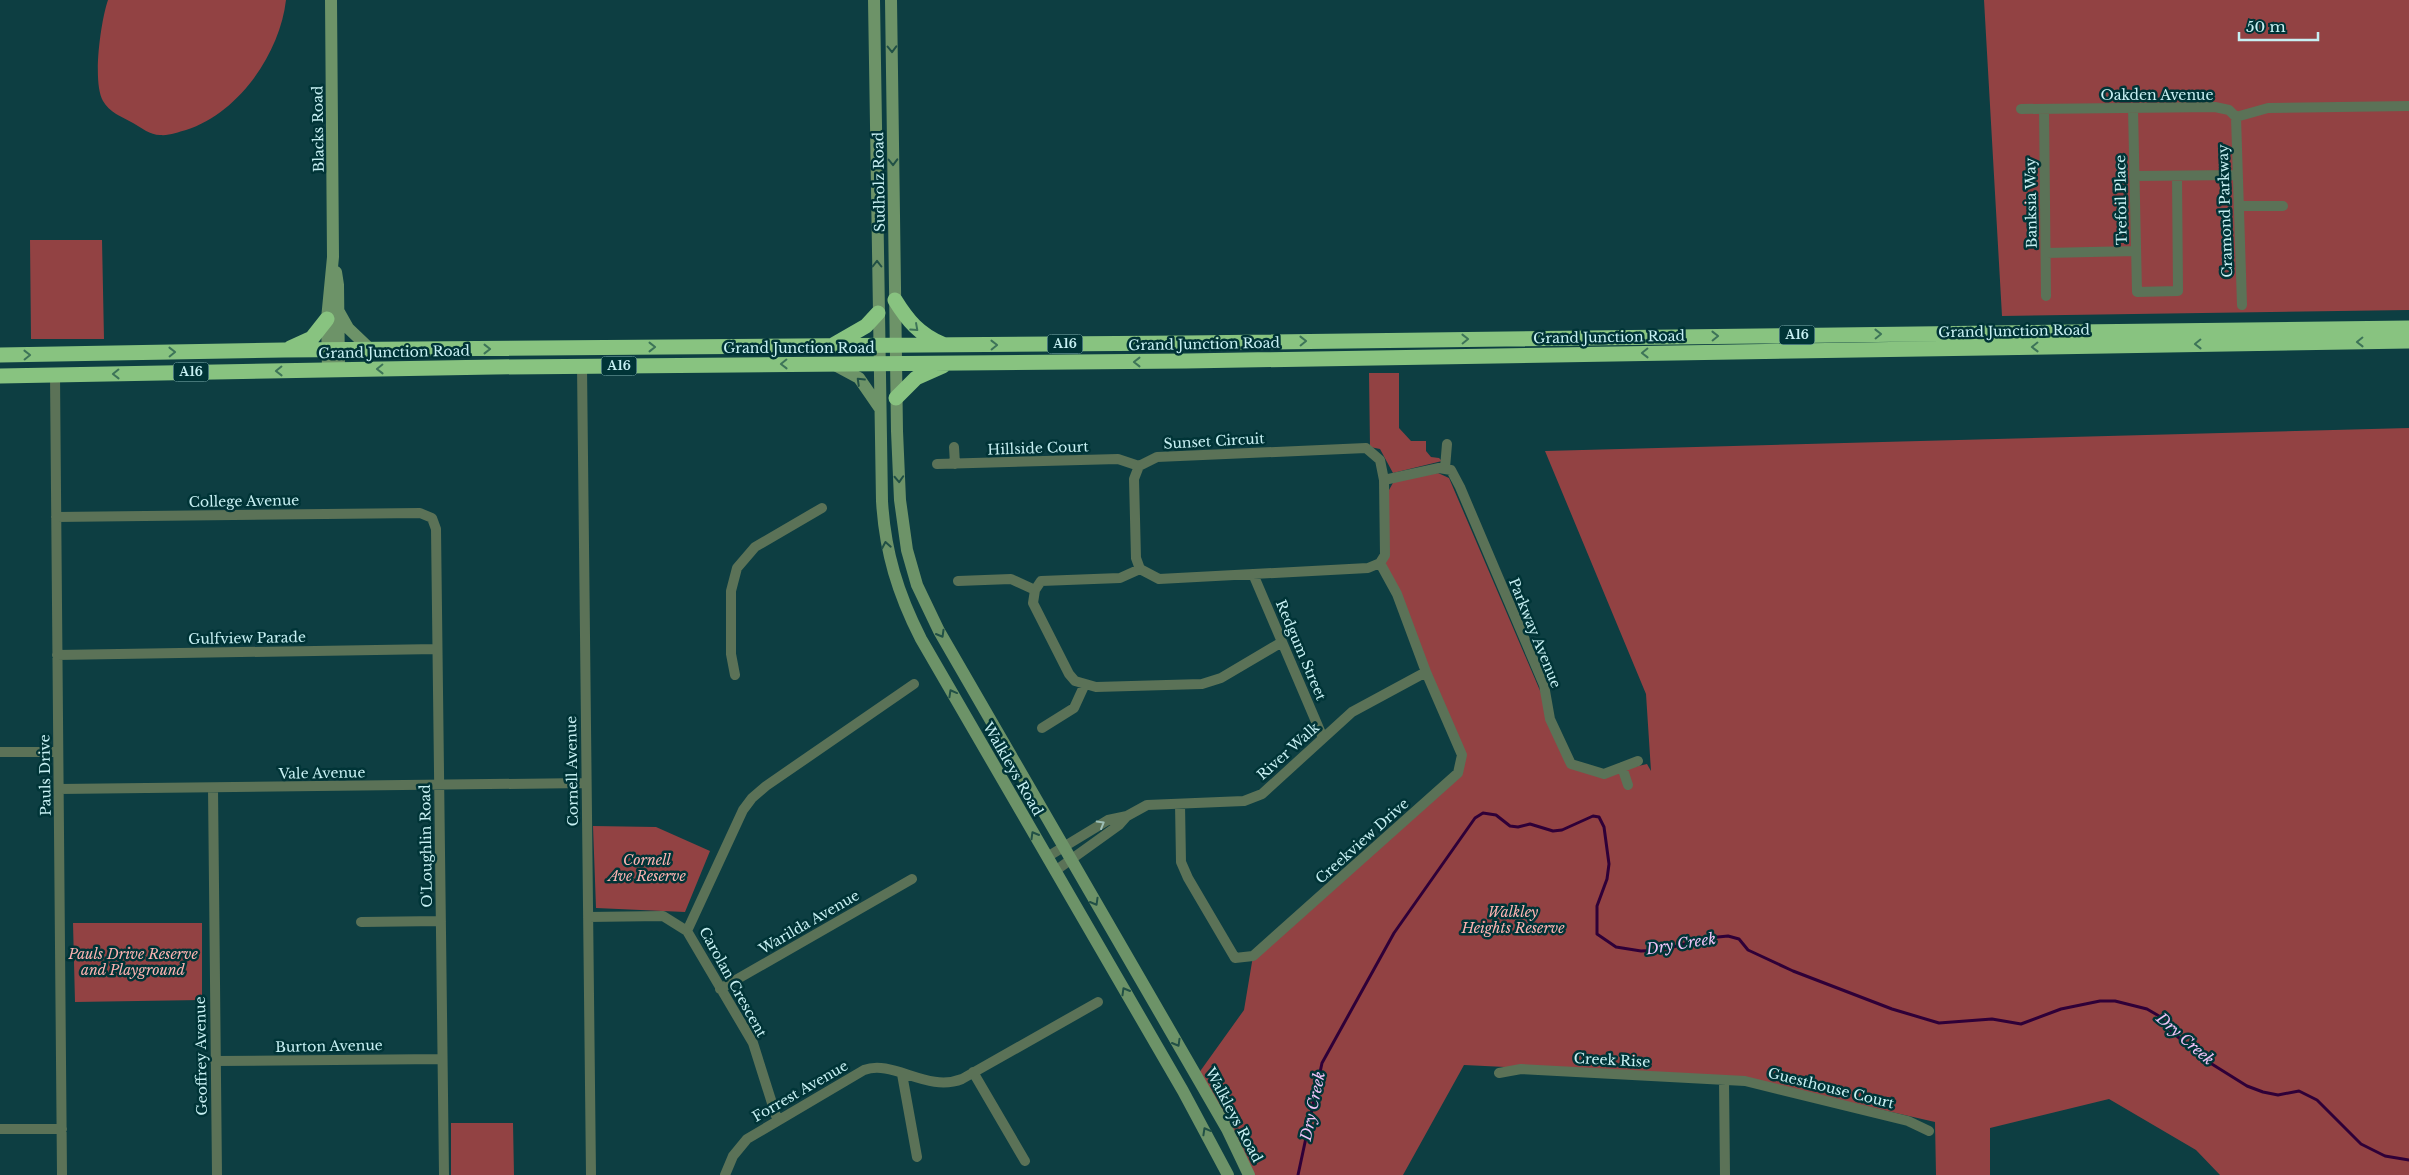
<svg xmlns="http://www.w3.org/2000/svg" width="2409" height="1175" viewBox="0 0 2409 1175" font-family="'Libre Baskerville',serif">
  <rect width="100%" height="100%" fill="#0d3e42"/>
  <path fill="#924243" d="M108,0h178c-6,53 -47,113 -100,130 -8,2 -17,6 -26,5 -10,0 -18,-7 -27,-12 -11,-6 -24,-11 -30,-22 -11,-19 -2,-81 5,-101z
    M1984,0h425v310l-407,6z
    M30,240h72l2,99h-73z
    M1369,373h30v55l12,13h15v10l5,6 8,1 3,3 -49,12 -13,-24 -10,-2z
    M2409,428v747h-189l-24,-25 -87,-51 -119,29v47h-54l-1,-53 -192,-44 -279,-13 -61,110h-155l-52,-98 48,-67 9,-54 205,-183 4,-18 -82,-192 9,-73 5,-9 44,-8 11,5 122,285 33,11 43,-10 4,7 -5,-77 -101,-243z
    M593,826l63,1 54,24 -25,61 -89,-4z
    M73,923h129v77l-127,2z
    M451,1123h62l1,52h-63z"/>
  <g fill="none" stroke-linecap="round" stroke-linejoin="round">
    <path stroke="#2f0038" stroke-width="3" d="M1298,1175l24,-112 72,-130 81,-115 8,-5 13,2 14,11 8,1 12,-3 23,7 9,-1 31,-14 6,1 5,10 5,37 -2,15 -10,27v28l19,13 25,4 20,-1 47,-12 20,-2 11,3 9,11 45,21 99,38 47,14 53,-4 29,5 40,-15 39,-8h15l32,8 12,7 13,16 35,29 40,25 16,6 15,3 21,-4 18,9 44,44 24,12 24,4"/>
    <path stroke="#5b7257" stroke-width="10" d="M2133,108l4,184 41,-1 -1,-115
      M2021,109l194,-2 14,3 7,7 32,-9 141,-2
      M2044,109l2,187
      M2236,117l6,188
      M2134,176l104,-1
      M2239,206h44
      M2046,253l90,-2
      M582,366l9,809
      M55,375l7,800
      M954,447l1,17
      M1366,448l14,12 4,20 1,75 -5,8 -12,5 -209,11 -19,-10 -4,-11 -2,-79 5,-13 18,-9z
      M937,464l181,-5 21,7
      M1445,468l2,-24
      M1384,480l55,-12 12,2 9,17 84,198 6,34 21,45 33,10 34,-13
      M56,517l364,-4 12,5 4,11 8,646
      M1140,569l-20,9 -79,3 -6,9 -2,13 36,71 6,7 21,6 106,-3 19,-6 61,-36
      M1253,574l70,164
      M958,581l53,-2 24,11
      M57,655l380,-6
      M735,675l-4,-21v-63l6,-23 18,-21 67,-39
      M1042,728l32,-20 11,-24
      M0,752h58
      M1622,767l6,18
      M213,788l4,387
      M59,789l527,-6
      M1180,804l1,58 7,16 47,80 18,-2 205,-183 4,-18 -36,-83 -29,-78 -17,-31
      M1047,857l61,-37 19,-4 20,-11 97,-4 18,-7 90,-82 74,-40
      M1055,871l64,-46 8,-9
      M588,917l75,-1 24,15
      M361,922l80,-1
      M720,989l192,-110
      M215,1061l227,-2
      M973,1072l52,89
      M1499,1073l22,-4 224,12 163,40 21,10
      M902,1074l15,83
      M1724,1080l1,95
      M777,1119l-24,-76 -66,-112 56,-121 9,-12 14,-12 148,-102
      M0,1129h62
      M725,1175l8,-19 14,-17 117,-69c29,-11 63,23 98,9l136,-77"/>
    <path stroke="#6d9368" stroke-width="12" d="M874,0l8,501c3,51 16,93 39,138l262,452 45,84
      M891,0l6,431 3,69 7,50 10,35 22,46 288,498 22,46
      M336,272l2,13 1,85
      M339,312l9,16 22,21
      M833,364l26,14 20,29
      M328,370l-1,-51 6,-62 -2,-257"/>
    <path stroke="#88c380" stroke-width="15" d="M895,300c13,21 24,34 47,44
      M833,345l33,-19 12,-13
      M290,348l22,-10 15,-19
      M0,355l284,-5 900,-7 1225,-15
      M0,376l494,-9 692,-6 1223,-20
      M896,398l20,-20 27,-12"/>
  </g>
  <defs><path id="oneway-chevron" d="M-2-3.5L2.5 0L-2 3.5" fill="none" stroke-width="1.6" stroke-linecap="round" stroke-linejoin="round" transform="scale(1.25)"/></defs>
  <g stroke="#215046">
    <use href="#oneway-chevron" transform="translate(892 49) rotate(89)"/>
    <use href="#oneway-chevron" transform="translate(893 162) rotate(89)"/>
    <use href="#oneway-chevron" transform="translate(877 264) rotate(-90)"/>
    <use href="#oneway-chevron" transform="translate(860 381) rotate(-136)"/>
    <use href="#oneway-chevron" transform="translate(899 479) rotate(87)"/>
    <use href="#oneway-chevron" transform="translate(886 545) rotate(-100)"/>
    <use href="#oneway-chevron" transform="translate(941 634) rotate(60)"/>
    <use href="#oneway-chevron" transform="translate(952 693) rotate(-119)"/>
    <use href="#oneway-chevron" transform="translate(1034 835) rotate(-120)"/>
    <use href="#oneway-chevron" transform="translate(1095 902) rotate(60)"/>
    <use href="#oneway-chevron" transform="translate(1125 991) rotate(-120)"/>
    <use href="#oneway-chevron" transform="translate(1177 1043) rotate(60)"/>
    <use href="#oneway-chevron" transform="translate(1206 1131) rotate(-119)"/>
  </g>
  <g stroke="#3d7458">
    <use href="#oneway-chevron" transform="translate(915 328) rotate(42)"/>
    <use href="#oneway-chevron" transform="translate(1878 334) rotate(-1)"/>
    <use href="#oneway-chevron" transform="translate(1715 336) rotate(-1)"/>
    <use href="#oneway-chevron" transform="translate(1465 339) rotate(-1)"/>
    <use href="#oneway-chevron" transform="translate(1303 341) rotate(-1)"/>
    <use href="#oneway-chevron" transform="translate(2360 342) rotate(179)"/>
    <use href="#oneway-chevron" transform="translate(2198 344) rotate(179)"/>
    <use href="#oneway-chevron" transform="translate(994 345) rotate(-1)"/>
    <use href="#oneway-chevron" transform="translate(652 347)"/>
    <use href="#oneway-chevron" transform="translate(2035 347) rotate(179)"/>
    <use href="#oneway-chevron" transform="translate(487 349)"/>
    <use href="#oneway-chevron" transform="translate(172 352) rotate(-1)"/>
    <use href="#oneway-chevron" transform="translate(1645 353) rotate(179)"/>
    <use href="#oneway-chevron" transform="translate(27 355) rotate(-1)"/>
    <use href="#oneway-chevron" transform="translate(1137 362) rotate(180)"/>
    <use href="#oneway-chevron" transform="translate(784 364) rotate(179)"/>
    <use href="#oneway-chevron" transform="translate(380 369) rotate(179)"/>
    <use href="#oneway-chevron" transform="translate(279 371) rotate(179)"/>
    <use href="#oneway-chevron" transform="translate(116 374) rotate(179)"/>
  </g>
  <use stroke="#9cbeb5" href="#oneway-chevron" transform="translate(1101 824) rotate(-30)"/>
  <g text-anchor="middle" stroke-width="5" stroke-linejoin="round" paint-order="stroke">
    <g fill="#003437" stroke="#8bb8bb" stroke-width="1">
      <rect x="1779.5" y="325.5" width="35" height="19" rx="4"/>
      <rect x="1047.5" y="334.5" width="35" height="19" rx="4"/>
      <rect x="601.5" y="356.5" width="35" height="19" rx="4"/>
      <rect x="173.5" y="362.5" width="35" height="19" rx="4"/>
    </g>
    <g font-size="12" font-weight="bold" fill="#c7f0f3">
      <text x="1797" y="339">A16</text>
      <text x="1065" y="348">A16</text>
      <text x="619" y="370">A16</text>
      <text x="191" y="376">A16</text>
    </g>
    <g font-size="14" fill="#c7f0f3" stroke="#003437">
      <text x="2157" y="100">Oakden Avenue</text>
      <text transform="translate(318 129) rotate(-91)" y="5">Blacks Road</text>
      <text transform="translate(879 182) rotate(-91)" y="5">Sudholz Road</text>
      <text transform="translate(2121 200) rotate(-91)" y="5">Trefoil Place</text>
      <text transform="translate(2031 203) rotate(-91)" y="5">Banksia Way</text>
      <text transform="translate(2225 211) rotate(-92)" y="5">Cramond Parkway</text>
      <text transform="translate(2014 331) rotate(-1)" y="5">Grand Junction Road</text>
      <text transform="translate(1609 337) rotate(-1)" y="5">Grand Junction Road</text>
      <text transform="translate(1204 344) rotate(-1)" y="5">Grand Junction Road</text>
      <text x="799" y="353">Grand Junction Road</text>
      <text transform="translate(394 352) rotate(-1)" y="5">Grand Junction Road</text>
      <text transform="translate(1214 441) rotate(-3)" y="5">Sunset Circuit</text>
      <text transform="translate(1038 448) rotate(-2)" y="5">Hillside Court</text>
      <text transform="translate(244 501) rotate(-1)" y="5">College Avenue</text>
      <text transform="translate(1535 633) rotate(68)" y="5">Parkway Avenue</text>
      <text transform="translate(247 638) rotate(-1)" y="5">Gulfview Parade</text>
      <text transform="translate(1301 650) rotate(67)" y="5">Redgum Street</text>
      <text transform="translate(1288 751) rotate(-42)" y="5">River Walk</text>
      <text transform="translate(1013 769) rotate(60)" y="5">Walkleys Road</text>
      <text transform="translate(572 771) rotate(-91)" y="5">Cornell Avenue</text>
      <text transform="translate(322 773) rotate(-1)" y="5">Vale Avenue</text>
      <text transform="translate(45 775) rotate(-91)" y="5">Pauls Drive</text>
      <text transform="translate(1362 841) rotate(-42)" y="5">Creekview Drive</text>
      <text transform="translate(426 846) rotate(-91)" y="5">O'Loughlin Road</text>
      <text transform="translate(809 922) rotate(-30)" y="5">Warilda Avenue</text>
      <text transform="translate(733 982) rotate(61)" y="5">Carolan Crescent</text>
      <text transform="translate(329 1046) rotate(-1)" y="5">Burton Avenue</text>
      <text transform="translate(201 1056) rotate(-91)" y="5">Geoffrey Avenue</text>
      <text transform="translate(1612 1060) rotate(3)" y="5">Creek Rise</text>
      <text transform="translate(1831 1088) rotate(14)" y="5">Guesthouse Court</text>
      <text transform="translate(800 1091) rotate(-30)" y="5">Forrest Avenue</text>
      <text transform="translate(1234 1115) rotate(62)" y="5">Walkleys Road</text>
    </g>
    <g font-size="14" font-style="italic" fill="#fcb3b1" stroke="#003437">
      <text x="647" y="865">Cornell<tspan x="647" dy="16">Ave Reserve</tspan></text>
      <text x="1513" y="917">Walkley<tspan x="1513" dy="16">Heights Reserve</tspan></text>
      <text x="133" y="959">Pauls Drive Reserve<tspan x="133" dy="16">and Playground</tspan></text>
    </g>
    <g font-size="15" font-style="italic" fill="#f0c4f8" stroke="#003437">
      <text transform="translate(1681 944) rotate(-9)" y="5">Dry Creek</text>
      <text transform="translate(2185 1039) rotate(41)" y="5">Dry Creek</text>
      <text transform="translate(1313 1106) rotate(-78)" y="5">Dry Creek</text>
    </g>
  </g>
  <path d="M2239 32v8h79v-8" fill="none" stroke="#c7f0f3" stroke-width="2.5"/>
  <text x="2246" y="32" font-size="15" fill="#c7f0f3" stroke="#003437" stroke-width="4" paint-order="stroke">50 m</text>
</svg>
